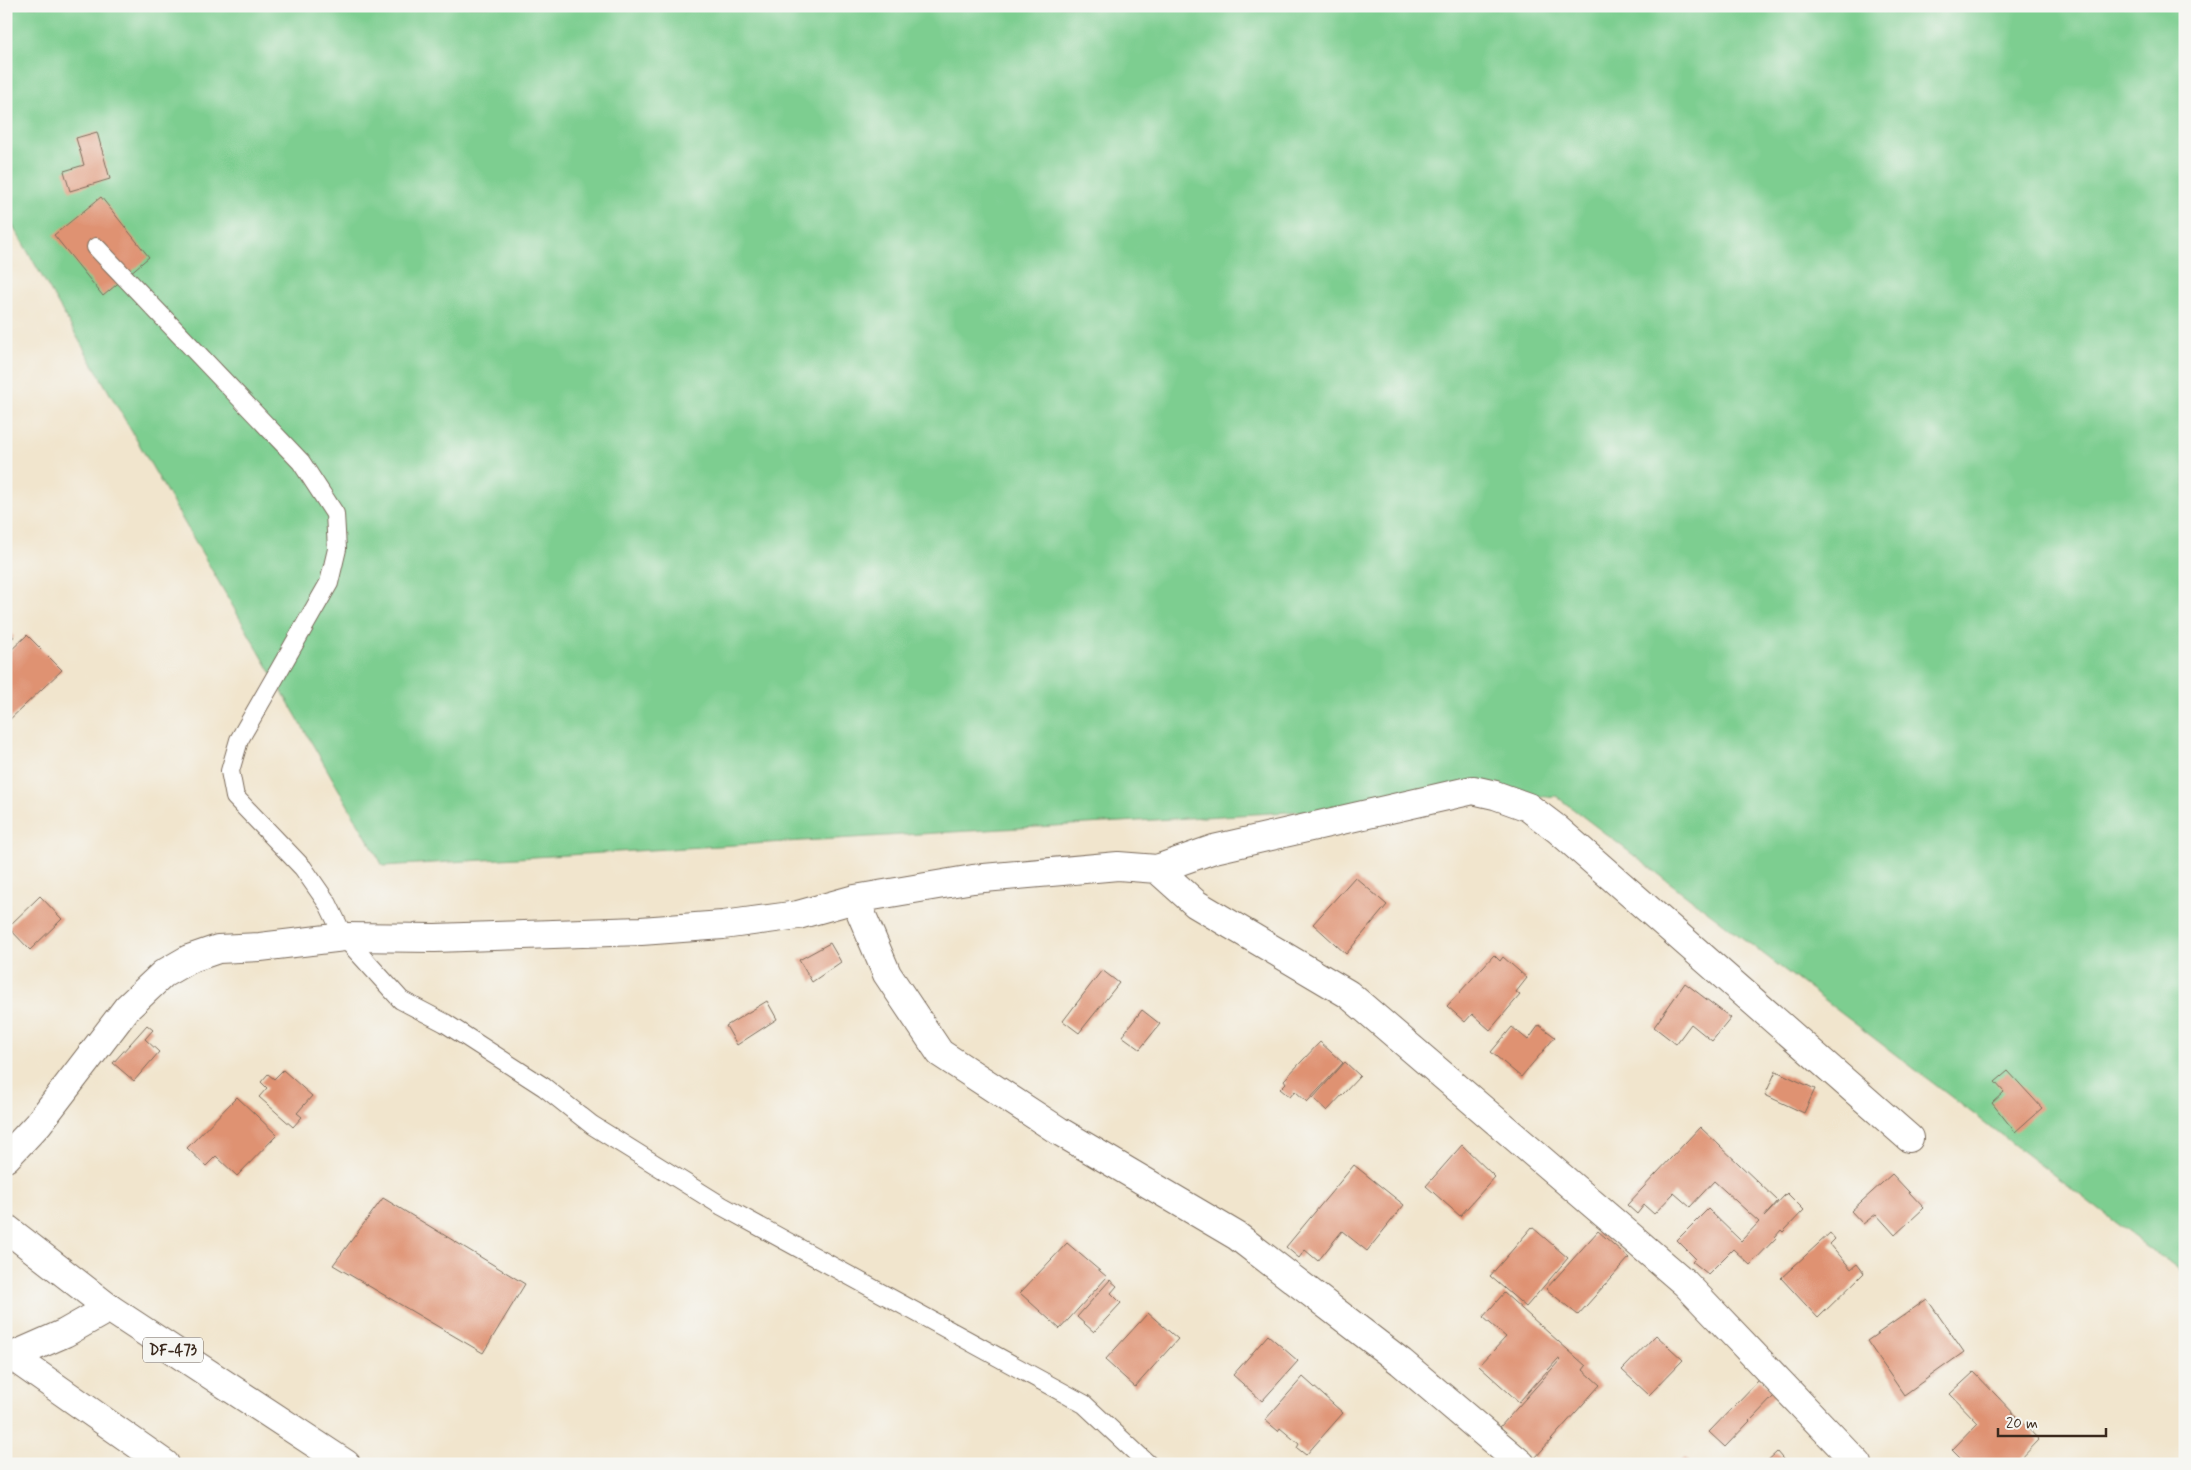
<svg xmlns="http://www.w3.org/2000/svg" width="2191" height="1470" viewBox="0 0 2191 1470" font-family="Mynerve,sans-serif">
  <rect width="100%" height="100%" fill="#f6f6f2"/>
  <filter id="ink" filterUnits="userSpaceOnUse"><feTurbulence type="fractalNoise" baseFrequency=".02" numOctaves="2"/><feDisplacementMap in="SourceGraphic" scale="10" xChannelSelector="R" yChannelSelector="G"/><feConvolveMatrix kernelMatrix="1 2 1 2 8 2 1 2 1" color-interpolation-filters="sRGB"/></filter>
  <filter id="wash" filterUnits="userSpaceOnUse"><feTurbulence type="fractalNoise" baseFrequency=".0096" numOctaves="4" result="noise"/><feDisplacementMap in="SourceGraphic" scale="20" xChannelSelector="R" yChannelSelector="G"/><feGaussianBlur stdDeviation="1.12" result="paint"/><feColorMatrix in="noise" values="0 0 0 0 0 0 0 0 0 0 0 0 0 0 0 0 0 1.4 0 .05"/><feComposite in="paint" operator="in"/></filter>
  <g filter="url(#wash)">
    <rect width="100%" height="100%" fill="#f1e5cd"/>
    <path fill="#7dce90" stroke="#5c7c57" d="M6,6h2179v1269l-629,-479 -1173,70 -377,-652z"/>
    <g id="blocks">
      <path fill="#df9272" d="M97,132l13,47 -40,12 -6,-20 20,-6 -8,-27z
        M101,197l48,60 -46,39 -49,-61z
        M6,628l8,9 -8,7z
        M27,635l35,35 -56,53v-68z
        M1355,877l32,28 -41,49 -33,-30z
        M40,896l22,23 -32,31 -22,-23z
        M830,943l11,19 -29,20 -13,-22z
        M1494,955l6,6 3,-4 24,21 -11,14 4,3 -30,35 -18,-16 -7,8 -18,-16z
        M1102,970l17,13 -40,50 -16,-12z
        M1685,983l46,35 -19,23 -21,-17 -15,20 -22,-17z
        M767,1001l10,18 -40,26 -11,-19z
        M1142,1010l18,14 -20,25 -18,-13z
        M147,1025l6,5 -8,9 14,13 -25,29 -21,-18z
        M1539,1025l16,12 -34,40 -30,-25 21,-25 16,13z
        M1320,1042l23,21 -36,39 -12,-11 -5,6 -10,-8 6,-6 -2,-3z
        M1345,1062l15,14 -33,35 -14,-13z
        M283,1070l29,26 -15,17 5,4 -9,10 -34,-30 8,-9 -6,-6 7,-8 6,5z
        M1776,1071l39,18 -11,24 -39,-18z
        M2008,1071l34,37 -27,24 -23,-29 12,-11 -9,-10z
        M237,1097l40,38 -40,41 -21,-20 -10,10 -19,-18z
        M1700,1127l78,74 -14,16 23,-24 17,17 -21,22 -2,-2 -6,7 1,1 -26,27 -17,-16 -25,25 -16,-13 3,-3 -18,-18 31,-31 33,32 18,-19 -45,-41 -24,26 -16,-14 -20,21 -10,-9 -7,9 -10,-9z
        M1462,1145l33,32 -35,39 -34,-30z
        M1354,1165l50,40 -37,46 -25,-20 -24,30 -13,-11 -6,8 -13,-11z
        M1892,1174l32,34 -29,27 -19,-21 -13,10 -12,-13z
        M383,1198l142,86 -42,69 -150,-88z
        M1532,1227l36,31 -42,49 -36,-31z
        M1598,1231l31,27 -51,57 -32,-26z
        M1830,1233l5,6 -5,5 21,25 6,-5 7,9 -46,45 -37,-40z
        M1067,1243l40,34 -47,52 -40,-36z
        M1110,1280l7,6 -6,7 10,10 -27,29 -17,-15z
        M1504,1293l82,73 -3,4 17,15 -65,73 -35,-31 60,-67 -2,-1 -39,43 -40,-36 27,-29 -23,-20z
        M1927,1299l37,53 -60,43 -37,-54z
        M1148,1313l30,26 -43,48 -30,-27z
        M1268,1335l30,26 -36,40 -29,-26z
        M1656,1335l27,25 -34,35 -27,-25z
        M1974,1372l65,68 -23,24h-50l-14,-14 26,-27 -28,-29z
        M1303,1377l40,36 -37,42 -9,-7 2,-4 -19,-16 -2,3 -13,-11z
        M1760,1379l16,15 -51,53 -16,-15z
        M1777,1452l10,12h-23z
        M1685,1457l8,7h-14z"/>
    </g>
  </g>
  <g filter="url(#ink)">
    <use href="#blocks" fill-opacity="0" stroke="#7b6b5b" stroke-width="1"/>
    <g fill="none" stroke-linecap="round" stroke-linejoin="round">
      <g stroke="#7b6b5b" stroke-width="20">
        <path id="lane" d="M96,247l205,215 34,52 2,35 -8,34 -90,157 -9,31 5,26 68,71 25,36 16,33 57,63 44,23 99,64 48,38 130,81 362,198 64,60"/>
      </g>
      <g stroke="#7b6b5b" stroke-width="30">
        <path id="street" d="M1157,869l39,35 152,90 337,289 173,181
          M855,899l32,75 53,79 119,78 178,105 164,126 120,102
          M6,1158l32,-34 89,-116 36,-34 26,-15 29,-10 42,-2 84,-10 91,1 206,-7 82,-6 75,-10 57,-16 118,-20 145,-13 39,3 57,-20 259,-59 22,5 33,12 29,22 352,309
          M13,1357l152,107
          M6,1359l59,-26 44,-25"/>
      </g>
      <g stroke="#7b6b5b" stroke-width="30">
        <path id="primary" d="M6,1228l103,80 237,156"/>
      </g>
      <use href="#lane" stroke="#fff" stroke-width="18"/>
      <use href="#street" stroke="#fff" stroke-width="28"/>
      <use href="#primary" stroke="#fff" stroke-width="28"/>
    </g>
  </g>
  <g text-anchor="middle" stroke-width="5" stroke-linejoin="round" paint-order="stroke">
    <rect fill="#f6f6f2" stroke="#73675e" stroke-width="1" x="143" y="1337.5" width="60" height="25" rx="4"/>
    <g font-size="15" font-weight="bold" fill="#3b2a1e">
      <text x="173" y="1355">DF-473</text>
    </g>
  </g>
  <rect width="2191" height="1470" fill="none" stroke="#f6f6f2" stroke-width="25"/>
  <path d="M1998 1428v8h108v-8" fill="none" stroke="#3b2a1e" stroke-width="2.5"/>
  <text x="2006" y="1428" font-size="15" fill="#3b2a1e" stroke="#f6f6f2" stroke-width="4" paint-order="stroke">20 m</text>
</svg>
